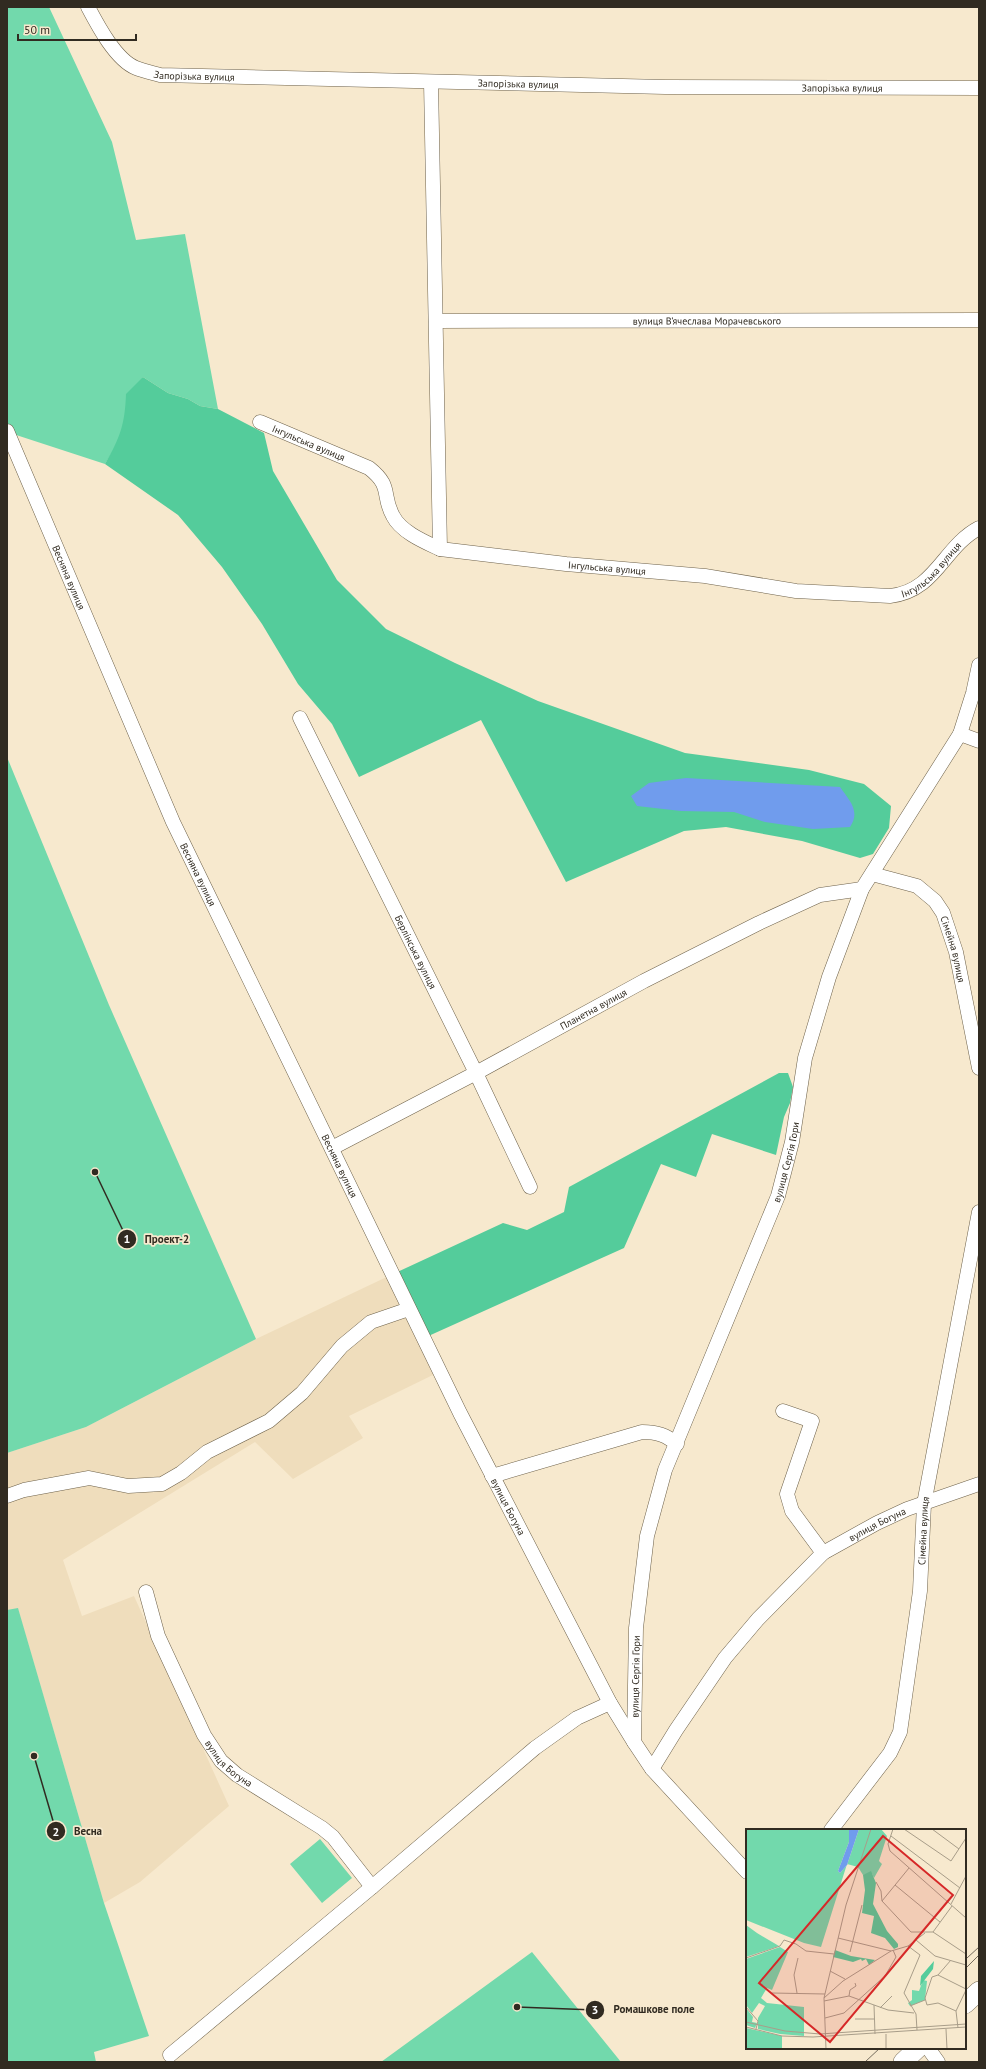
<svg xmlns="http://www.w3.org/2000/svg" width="986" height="2069" viewBox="0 0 986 2069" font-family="'PT Sans',sans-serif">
  <rect width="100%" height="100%" fill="#f7e9ce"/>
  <path fill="#efddbc" d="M393,1274l48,97 -92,45 14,22 -70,41 -38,-37 -192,118 19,56 52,-20 95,210 -89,76 -36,21 -86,-294 -11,1v-157l79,-26 170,-88z"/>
  <path fill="#72d9ac" d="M7,7h42l63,135 24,98 49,-6 33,175 -18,-3 -12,-7 -20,-6 -25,-16 -18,40 -6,24 -14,23 -98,-32z
    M7,757l102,248 147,334 -170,88 -79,26z
    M18,1608l86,295 45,133 -55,16 2,10h-89v-452z
    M320,1839l32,39 -30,25 -32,-39z
    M532,1952l89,110h-240z"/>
  <path fill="#54cc9b" d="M143,377l25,16 20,6 12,7 18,3 46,24 9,38 64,109 49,49 69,34 83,38 147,52 124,17 55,14 27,22 -2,22 -16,26 -13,4 -58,-17 -76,-14 -42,4 -118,51 -85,-162 -122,57 -27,-53 -34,-40 -36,-60 -40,-57 -44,-52 -73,-51c15,-26 20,-40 21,-70z
    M779,1073h9l5,14 -3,16 -6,14 -8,38 -64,-21 -16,43 -35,-13 -37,84 -200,90 -31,-64 110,-51 24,7 37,-18 5,-25z"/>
  <path fill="#709ced" d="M686,778l154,9c9,13 21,24 10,40l-37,2 -48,-7 -31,-10 -53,-1 -44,-5 -6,-10 18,-13z"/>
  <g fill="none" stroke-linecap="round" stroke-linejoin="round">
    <g stroke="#6e624b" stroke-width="15">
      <g id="minor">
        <path id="s1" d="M88,7c10,19 28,53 48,61 8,3 17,5 24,7l505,12 314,1"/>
        <path d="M431,82l9,467"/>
        <path id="s2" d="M436,321l543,-1"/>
        <path id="s3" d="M260,422l109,46c24,19 12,26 24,48 8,16 32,26 47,33l126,15 139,12 91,15 94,5c46,-5 53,-49 89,-68"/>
        <path id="s4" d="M7,431l166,391 287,591 150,290 24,39"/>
        <path id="s5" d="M300,718l176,355 54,114"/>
        <path d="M960,734l19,7"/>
        <path id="s6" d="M872,874l45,12 18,15 8,12 13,39 23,116"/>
        <path id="s7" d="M332,1148l144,-75 168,-92 115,-58 61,-28 42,-6"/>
        <path d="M783,1411l29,10 -25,73 5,17 31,42"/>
        <path d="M492,1476l150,-44c15,0 24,3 35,12"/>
        <path d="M7,1496l17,-6 65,-12 39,8 34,-2 19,-11 26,-21 62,-31 33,-28 40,-47 29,-24 38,-13"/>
        <path id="s8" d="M146,1592l12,44 46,99 17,26 16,14 85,53 11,9 39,50"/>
        <path id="s9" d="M652,1769l24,-39 49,-72 33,-39 65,-66 54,-30 30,-14 72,-25"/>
        <path id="s10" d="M831,1830l59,-77 10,-21 20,-141 4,-87 55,-292"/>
        <path id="s11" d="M747,1872l-95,-103 -18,-27 2,-114 11,-92 18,-66 113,-274 14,-54 13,-84 24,-81 33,-88 98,-155 13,-41 6,-28"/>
        <path d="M928,2048l10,14"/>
        <path d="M170,2055l202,-168 163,-139 42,-30 33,-15"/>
      </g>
    </g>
    <g stroke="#6e624b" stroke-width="20">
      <path id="secondary" d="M965,2004l14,-13
        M903,2062l15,-14"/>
    </g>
    <use href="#minor" stroke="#fff" stroke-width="14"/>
    <use href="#secondary" stroke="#fff" stroke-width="19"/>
    <path stroke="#756c5d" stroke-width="1" d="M967,1958l12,-11
      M965,1969l14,-14
      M865,2062l15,-14"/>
  </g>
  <g text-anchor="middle" stroke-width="3.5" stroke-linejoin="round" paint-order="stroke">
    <g font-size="10" fill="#312b21" stroke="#f7e9ce">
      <text dy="4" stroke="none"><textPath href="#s1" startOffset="138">Запорізька вулиця</textPath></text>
      <text dy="4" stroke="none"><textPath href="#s1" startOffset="462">Запорізька вулиця</textPath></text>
      <text dy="4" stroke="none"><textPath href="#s1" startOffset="786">Запорізька вулиця</textPath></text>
      <text dy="4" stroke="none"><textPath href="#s2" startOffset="271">вулиця В’ячеслава Морачевського</textPath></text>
      <text dy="4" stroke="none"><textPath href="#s3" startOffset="53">Інгульська вулиця</textPath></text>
      <text dy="4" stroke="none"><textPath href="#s3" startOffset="400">Інгульська вулиця</textPath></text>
      <text dy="4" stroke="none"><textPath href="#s3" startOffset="735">Інгульська вулиця</textPath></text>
      <text dy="4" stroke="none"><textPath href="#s4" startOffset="159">Весняна вулиця</textPath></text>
      <text dy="4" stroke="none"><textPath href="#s4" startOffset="483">Весняна вулиця</textPath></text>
      <text dy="4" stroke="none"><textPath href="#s6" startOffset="122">Сімейна вулиця</textPath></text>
      <text dy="4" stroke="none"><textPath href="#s5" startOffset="261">Берлінська вулиця</textPath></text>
      <text dy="4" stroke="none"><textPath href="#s7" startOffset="296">Планетна вулиця</textPath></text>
      <text dy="4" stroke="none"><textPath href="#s11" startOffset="779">вулиця Сергія Гори</textPath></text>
      <text dy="4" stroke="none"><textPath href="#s4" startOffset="807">Весняна вулиця</textPath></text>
      <text dy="4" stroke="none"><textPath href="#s4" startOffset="1187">вулиця Богуна</textPath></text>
      <text dy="4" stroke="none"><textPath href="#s9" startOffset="338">вулиця Богуна</textPath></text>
      <text dy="4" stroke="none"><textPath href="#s10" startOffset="323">Сімейна вулиця</textPath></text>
      <text dy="4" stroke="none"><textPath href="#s11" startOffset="238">вулиця Сергія Гори</textPath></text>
      <text dy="4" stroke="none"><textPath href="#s8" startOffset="193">вулиця Богуна</textPath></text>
    </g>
  </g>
  <g transform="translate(746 1829)">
    <rect width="220" height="220" fill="#f7e9ce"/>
    <path d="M0,0h103v13l-11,29 2,2 7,-8 12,-36h22l6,7 -8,25 3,3 -8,14 -2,-4 -9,1 -5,-8 -11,-3 -26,83 -17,-4 -58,-23zM0,96l11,8 22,13 -33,11zM34,118l8,5 -16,38 -5,-2 -6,10 6,5 37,4v29l-24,-2 -22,-5v-11l7,-12 -6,-3 -7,10 -6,-8v-46zM177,151l4,1 -2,19 -15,6 -2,-3 4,-3v-10l7,1zM0,179l7,9 -1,5 5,1 -2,5 -9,-3zM0,199l36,8v13h-36z" fill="#72d9ac"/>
    <path d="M125,42l5,12 -3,21 14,27 11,13v3l-4,2 -9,-11 -14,-5 3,-17 -12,-3 3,-23 -2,-15zM89,121l16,6 24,4 -6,5 -3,-6 -4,2 -1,-2 -8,3 -20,-5zM188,132l-1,8 -13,17 1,-10z" fill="#54cc9b"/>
    <path d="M103,0h10l-12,36 -7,8 -2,-2 11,-29z" fill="#709ced"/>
    <path fill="none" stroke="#a89d89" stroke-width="1" d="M147,0l-5,15 2,7 76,67M158,0l47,32 15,-23M186,0l27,20M145,7l69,52M130,53l5,9 1,10 29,31h22l33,22M149,56l45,37M136,72l27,-33M205,75l15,-28M187,103l19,-26M92,109l53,13M170,111l19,16 31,9M162,117l12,9 -16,38 12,21 1,16M104,123l12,-47M0,129l34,-12 4,-6 12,4 10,7 28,3M205,131l-13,15 28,14M84,142l15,8M192,146l-6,2 -7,21 2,7 11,-2 18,8M26,164l53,1M51,164l-3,-18 4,-17M103,167l1,-6 6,-4 -1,-3M78,169l22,-93 25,-76M78,172l25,-5 39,14 26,3M128,176l1,29M164,177l15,-6M0,178l12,14 -2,8M134,179l12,-12M79,189l19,-5 41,-37 11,-19 -3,-7M109,190h19M0,193l39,9 35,3 146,-10M0,198l36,9 31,1 153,-10M212,199l-2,-17 10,-21M200,200l1,20M140,205v15M80,220l-2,-51 19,-17 48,-30 17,-5 17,-13"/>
    <path fill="#d62828" fill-opacity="0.15" stroke="#d62828" stroke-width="2" d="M137,7l70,59 -123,147 -71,-59z"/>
    <rect width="220" height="220" fill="none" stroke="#312b21" stroke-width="2"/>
  </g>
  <path fill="none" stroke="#312b21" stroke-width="1.5" d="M95 1172L127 1239M34 1756L56 1831M517 2007L595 2010"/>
  <g fill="#312b21" stroke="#f7e9ce" stroke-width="1.5">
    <circle cx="95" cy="1172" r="4"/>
    <circle cx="34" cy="1756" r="4"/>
    <circle cx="517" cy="2007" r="4"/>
    <circle cx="127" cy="1239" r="10"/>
    <circle cx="56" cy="1831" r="10"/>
    <circle cx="595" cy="2010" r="10"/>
  </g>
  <g font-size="12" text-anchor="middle" font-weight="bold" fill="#fff">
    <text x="127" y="1243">1</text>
    <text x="56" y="1836">2</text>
    <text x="595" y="2014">3</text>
  </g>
  <g font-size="11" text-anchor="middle" font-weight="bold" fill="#312b21" stroke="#f7e9ce" stroke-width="3.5" stroke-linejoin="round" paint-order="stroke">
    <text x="167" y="1243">Проект-2</text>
    <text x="88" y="1835">Весна</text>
    <text x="654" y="2013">Ромашкове поле</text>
  </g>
  <rect width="986" height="2069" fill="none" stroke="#312b21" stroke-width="16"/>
  <path d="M18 34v6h118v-6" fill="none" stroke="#312b21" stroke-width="2"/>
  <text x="24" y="34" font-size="12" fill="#312b21" stroke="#f7e9ce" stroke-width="3" paint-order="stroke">50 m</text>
</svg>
